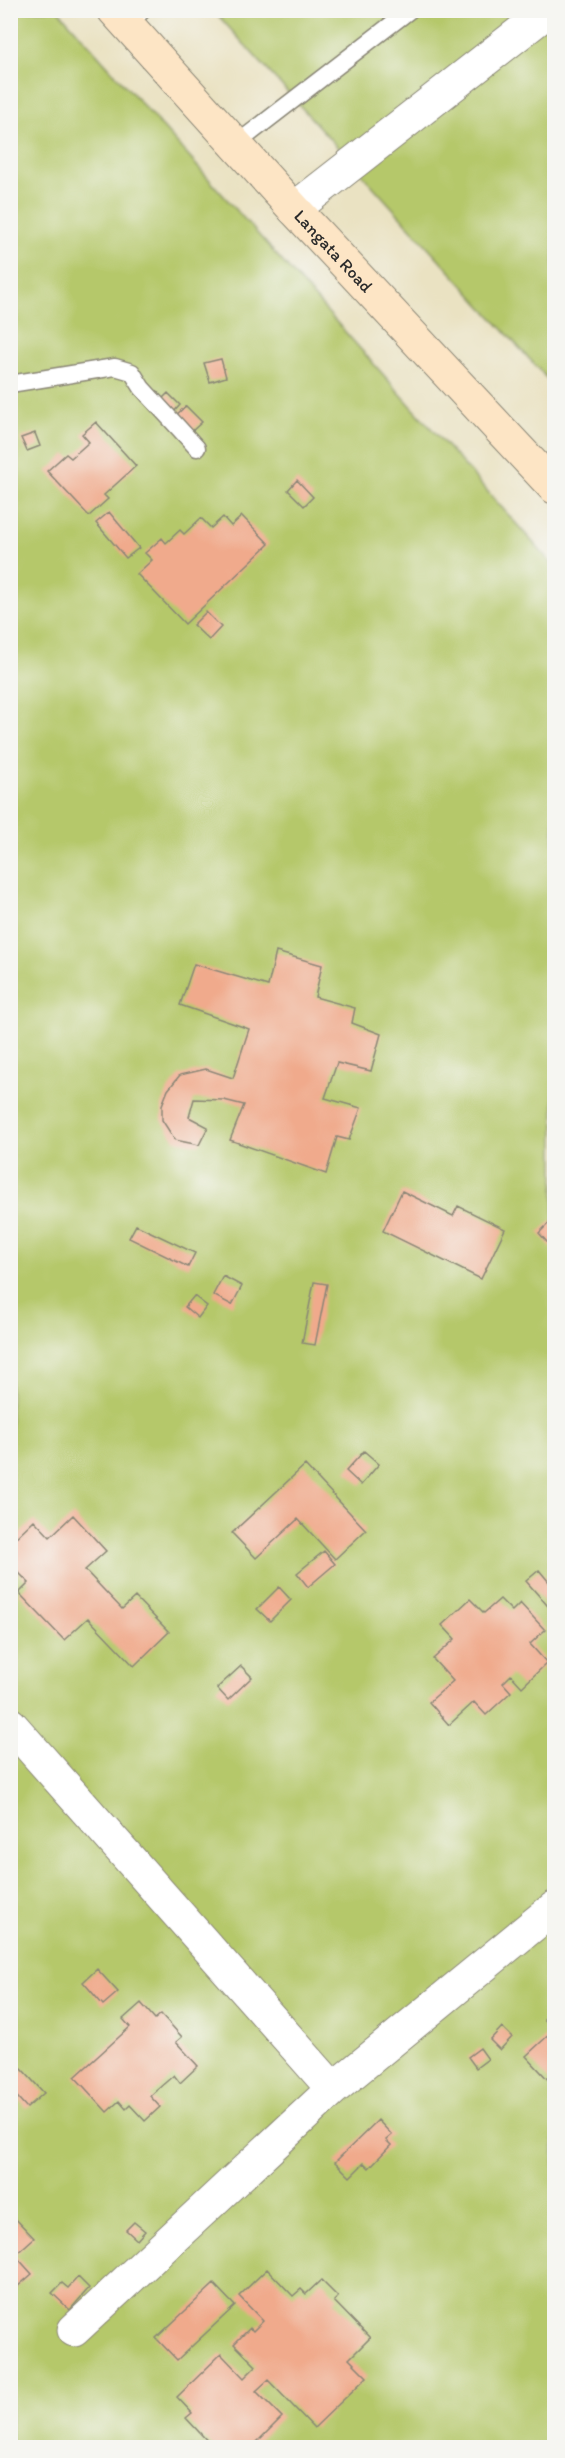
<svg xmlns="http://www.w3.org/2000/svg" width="565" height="2458" viewBox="0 0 565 2458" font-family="Itim,sans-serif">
  <rect width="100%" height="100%" fill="#f6f6f2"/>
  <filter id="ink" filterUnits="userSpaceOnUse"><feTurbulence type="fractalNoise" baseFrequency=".0167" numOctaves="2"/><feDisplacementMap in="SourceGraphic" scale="12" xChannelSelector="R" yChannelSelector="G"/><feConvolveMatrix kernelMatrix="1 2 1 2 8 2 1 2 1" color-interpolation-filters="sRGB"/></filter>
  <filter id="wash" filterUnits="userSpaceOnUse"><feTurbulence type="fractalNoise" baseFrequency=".008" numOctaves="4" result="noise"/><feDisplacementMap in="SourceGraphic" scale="24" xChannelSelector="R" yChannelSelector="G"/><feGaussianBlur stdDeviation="1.35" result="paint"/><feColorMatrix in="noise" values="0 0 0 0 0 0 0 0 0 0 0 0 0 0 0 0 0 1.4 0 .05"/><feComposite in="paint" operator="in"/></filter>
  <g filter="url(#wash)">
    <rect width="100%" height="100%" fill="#eae2c2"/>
    <path fill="#b5c86b" stroke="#707a4b" stroke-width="1.5" d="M58,10l496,556v1881l-543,1 -1,-2437z
      M214,11h340v375z"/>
    <g id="blocks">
      <path fill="#f0aa8c" d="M221,359l5,18 -16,5 -6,-19z
        M168,393l12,12 -8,9 -13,-12z
        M186,406l16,16 -11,10 -16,-16z
        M96,422l40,44 -32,29 4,4 -19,17 -42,-45 19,-17 5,4 18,-16 -7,-8z
        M35,433l5,13 -13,5 -6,-13z
        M297,480l16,17 -9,9 -16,-16z
        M109,512l30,36 -13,10 -30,-35z
        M242,516l27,28 -84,80 -48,-50 15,-14 -7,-7 17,-15 4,5 14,-13 4,4 17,-16 10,10 12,-11 8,9z
        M206,612l15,15 -12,13 -16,-15z
        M276,952l46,13 -7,32 40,11 -3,15 29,11 -10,37 -34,-8 -12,35 36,10 -12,32 -12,-3 -11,37 -96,-34 14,-35 -20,-5 -30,-1 -5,18 19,10 -9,18 -24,-5 -13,-20v-15l6,-15 12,-15 26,-6 27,9 16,-49 -69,-24 14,-41 74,22z
        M402,1191l51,25 5,-10 47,23 -24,50 -98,-48z
        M552,1220l2,3v27l-15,-17z
        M136,1225l59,28 -7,14 -59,-29z
        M223,1276l19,10 -10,19 -19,-10z
        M314,1282l13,2 -12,61 -13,-2z
        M194,1296l13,10 -9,12 -13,-11z
        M364,1451l15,13 -18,21 -15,-14z
        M305,1465l61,65 -31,29 -37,-40 -42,39 -24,-25z
        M73,1515l33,36 -21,19 37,39 13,-12 34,35 -35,34 -46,-48 -24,22 -45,-47 10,-10 -19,-19v-21l24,-23 16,17z
        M324,1551l11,13 -27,23 -11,-14z
        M539,1570l15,18v25l-28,-32z
        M279,1587l12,13 -21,21 -13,-12z
        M470,1599l14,14 16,-14 12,12 8,-8 25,27 -15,14 17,19 -25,24 -11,-12 -8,8 8,9 -25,23 -12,-13 -25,23 -20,-23 24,-21 -20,-22 22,-20 -13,-14z
        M241,1666l11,11 -24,23 -11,-12z
        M97,1969l21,23 -15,13 -20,-23z
        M141,2003l14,16 6,-5 21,23 -6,5 22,24 -18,17 -6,-8 -24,21 10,11 -15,14 -15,-16 -4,4 -7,-8 -12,11 -32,-35 55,-50 -7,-8z
        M554,2010v76l-28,-30 28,-26 -10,-11z
        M502,2027l10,10 -12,13 -10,-10z
        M480,2048l8,11 -12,9 -8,-11z
        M10,2056l34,37 -17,15 -17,-19z
        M378,2120l14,15 -6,5 5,5 -22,23 -5,-5 -14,14 -15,-15z
        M10,2213l24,25 -19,17 17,19 -22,19z
        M134,2222l11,9 -8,9 -11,-10z
        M267,2269l26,27 8,-7 5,5 15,-14 17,17 -4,4 36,37 -21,21 18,18 -53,51 -46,-48 -12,11 26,26 -31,31h-37l-28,-30 6,-5 -15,-16 44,-43 23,24 12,-12 -22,-22 16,-16 3,3 10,-10 -24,-25z
        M78,2277l11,11 -19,22 -18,-17 10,-10 6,5z
        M214,2284l21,22 -58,54 -21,-22z"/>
    </g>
  </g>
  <g filter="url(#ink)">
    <use href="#blocks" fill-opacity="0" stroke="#8a8676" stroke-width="1.5"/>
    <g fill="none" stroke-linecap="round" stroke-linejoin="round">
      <g stroke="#8a8676" stroke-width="19">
        <path id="lane" d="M127,25l16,-15
          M235,145l175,-135
          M10,384l105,-17 17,5 10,16 55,60"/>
      </g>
      <g stroke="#8a8676" stroke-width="35">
        <path id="street" d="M294,209l255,-199
          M10,1724l323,365
          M74,2330l259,-241 221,-181"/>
      </g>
      <g stroke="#8a8676" stroke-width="35">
        <g id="secondary">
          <path id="s1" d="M114,10l180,199 260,278"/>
        </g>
      </g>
      <use href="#lane" stroke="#fff" stroke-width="16"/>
      <use href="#street" stroke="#fff" stroke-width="33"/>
      <use href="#secondary" stroke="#fde5c5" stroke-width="33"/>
    </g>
  </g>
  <g text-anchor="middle" stroke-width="4.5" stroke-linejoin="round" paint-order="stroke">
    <g font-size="18" fill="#2b2b2b" stroke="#f6f6f2">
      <text dy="6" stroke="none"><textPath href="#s1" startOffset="326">Langata Road</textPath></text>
    </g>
  </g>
  <rect width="565" height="2458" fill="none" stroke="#f6f6f2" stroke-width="36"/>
</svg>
